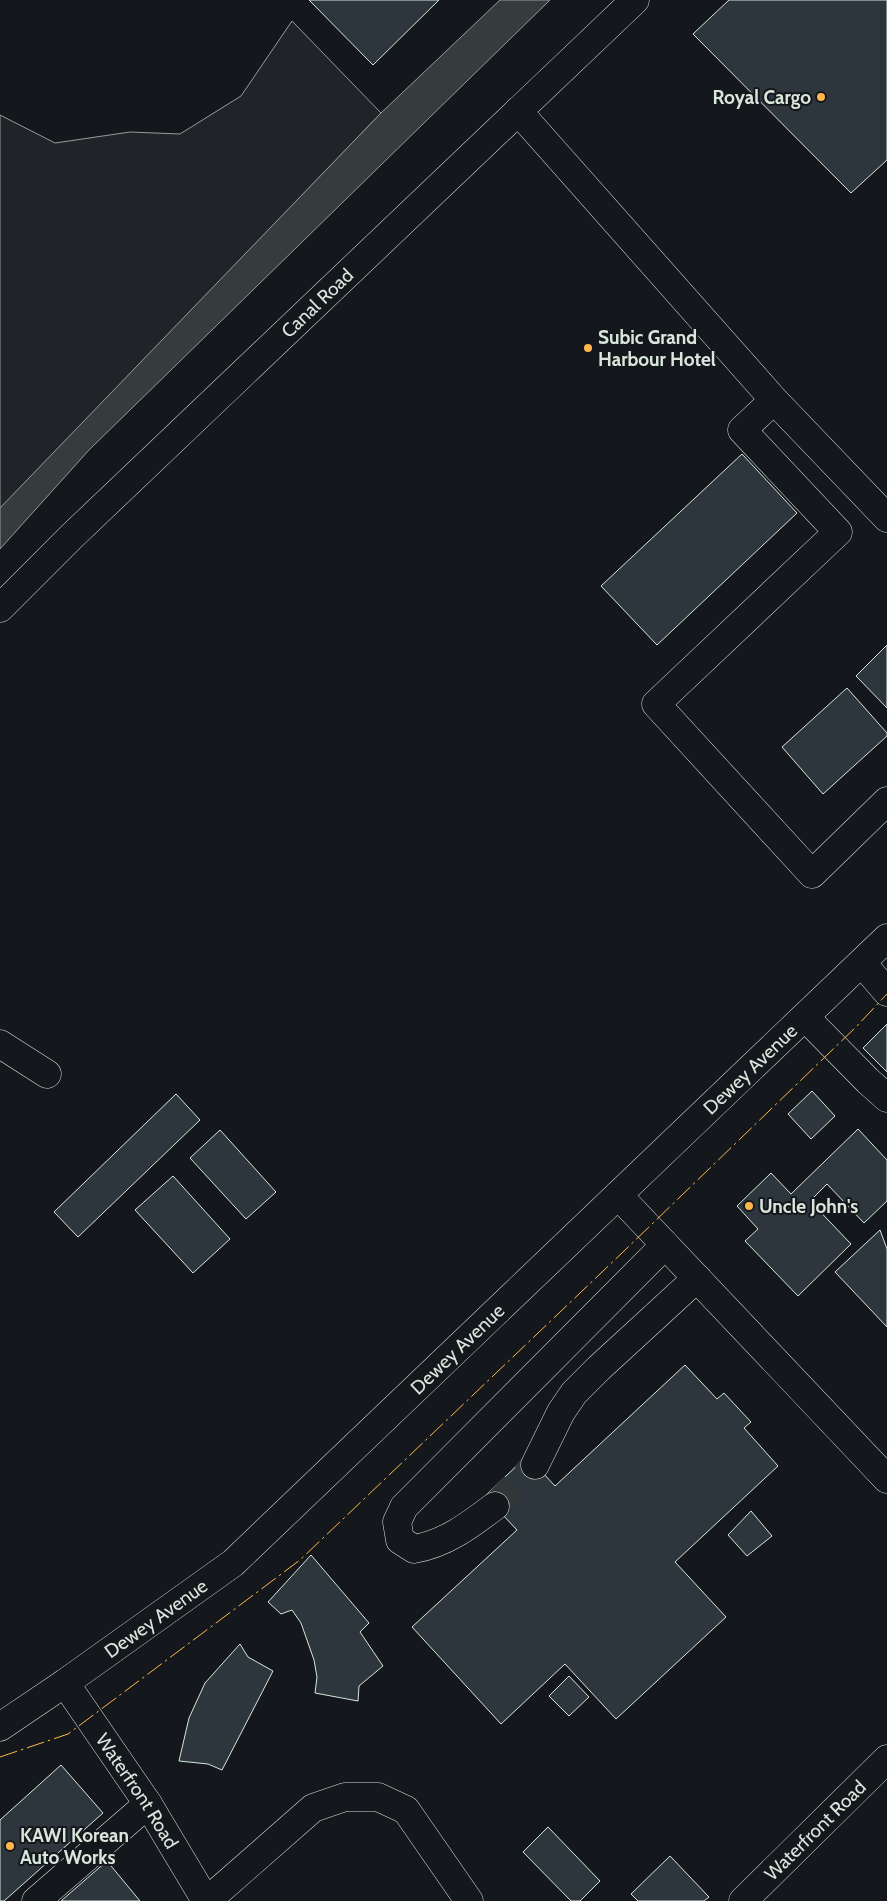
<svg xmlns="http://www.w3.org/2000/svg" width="887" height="1901" viewBox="0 0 887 1901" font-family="Cabin,sans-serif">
  <rect width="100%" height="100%" fill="#14181c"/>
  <path fill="#202428" stroke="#939e99" d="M292,21l89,92 -381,398v-396l55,28 75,-11 50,2 61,-38z"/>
  <path fill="#363b3e" stroke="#939e99" d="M500,0h50l-461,450 -89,99v-41l381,-395z"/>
  <path fill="#2c363c" stroke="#d8e6dc" d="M309,0h130l-66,65z
    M729,0h158v160l-36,33 -158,-159z
    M742,454l55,59 -140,132 -56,-59z
    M887,645v63l-31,-32z
    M847,688l40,45v3l-64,58 -41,-47z
    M887,1024v48l-24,-24z
    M812,1091l23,25 -24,23 -23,-25z
    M176,1094l24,26 -122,117 -24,-25z
    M858,1129l29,31v41l-23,22 -37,-39 -17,17 41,43 -53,52 -53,-55 13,-12 -21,-23 34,-33 20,21z
    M220,1130l56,62 -30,27 -56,-61z
    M173,1176l57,63 -37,34 -58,-63z
    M880,1230l7,19v78l-52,-55z
    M685,1365l32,34 7,-6 27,29 -7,6 34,38 -103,96 51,55 -110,102 -51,-55 -64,60 -89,-97 105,-97 -32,-34 42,-40 28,30z
    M751,1511l21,25 -25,20 -19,-21z
    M311,1555l58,68 -9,9 23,34 -24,20 -1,15 -43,-8 2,-16 -3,-17 -13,-37 -9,-13 -11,4 -13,-12z
    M240,1644l8,13 25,14 -51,99 -14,-6 -29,-3 10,-43 16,-35z
    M569,1676l20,21 -20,19 -20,-20z
    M61,1765l42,48 -99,88h-4v-81z
    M548,1827l52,54 -20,20h-9l-48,-49z
    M670,1856l39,41 -5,4h-66l-7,-7z
    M107,1861l33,40h-79z"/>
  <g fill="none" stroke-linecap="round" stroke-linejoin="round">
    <path stroke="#313739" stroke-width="28" stroke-dasharray="28 14" stroke-linecap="butt" d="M495,1506l40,-41"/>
    <g stroke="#d8e6dc" stroke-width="29">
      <g id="minor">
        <path d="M518,111l256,289 113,118"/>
        <path d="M774,400l-32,30 96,102 -182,172 156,170 75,-73"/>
        <path d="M862,963l25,29"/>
        <path d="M805,1017l63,64 19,17"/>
        <path d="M0,1044l47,30"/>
        <path d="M618,1195l269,284"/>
        <path d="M535,1465l26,-53 13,-19 25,-25 98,-90"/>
        <path d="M495,1506c-25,19 -50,38 -81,43l-14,-9 -3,-18 7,-15 261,-262"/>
        <path id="s1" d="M65,1683l83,121 58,97"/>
        <path d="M36,1901l112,-97"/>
        <path d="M207,1901l106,-93 32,-11h33l28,13 63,91"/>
        <path id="s2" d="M743,1901l144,-142"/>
      </g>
    </g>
    <g stroke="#d8e6dc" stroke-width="29">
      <g id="major">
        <path id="s3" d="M0,608l72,-72 563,-536"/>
        <path id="s4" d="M0,1727l65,-44 168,-120 654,-625"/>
      </g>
    </g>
    <use href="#minor" stroke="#14181c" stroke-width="28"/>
    <use href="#major" stroke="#14181c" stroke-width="28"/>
    <path stroke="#ffb74d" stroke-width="1" stroke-dasharray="18 4 2.5 4" stroke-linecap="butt" d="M0,1757l68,-23 232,-174 323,-308 233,-225 31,-33"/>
  </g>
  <g fill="#ffb74d" stroke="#14181c" stroke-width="2">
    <circle cx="821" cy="97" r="5"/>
    <circle cx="588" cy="348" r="5"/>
    <circle cx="749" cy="1206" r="5"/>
    <circle cx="10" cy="1846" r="5"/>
  </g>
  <g text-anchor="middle" stroke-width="4" stroke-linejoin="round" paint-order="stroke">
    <g font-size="19" font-weight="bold" fill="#d8e6dc" stroke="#14181c" text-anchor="start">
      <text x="811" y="104" text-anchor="end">Royal Cargo</text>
      <text x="598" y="344">Subic Grand<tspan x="598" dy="22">Harbour Hotel</tspan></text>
      <text x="759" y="1213">Uncle John's</text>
      <text x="20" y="1842">KAWI Korean<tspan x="20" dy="22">Auto Works</tspan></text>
    </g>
    <g font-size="19" fill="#d8e6dc" stroke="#14181c">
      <text dy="7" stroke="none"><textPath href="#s3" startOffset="440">Canal Road</textPath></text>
      <text dy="7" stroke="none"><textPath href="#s4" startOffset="1000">Dewey Avenue</textPath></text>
      <text dy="7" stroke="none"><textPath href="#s4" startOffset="595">Dewey Avenue</textPath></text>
      <text dy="7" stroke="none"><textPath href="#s4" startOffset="190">Dewey Avenue</textPath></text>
      <text dy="7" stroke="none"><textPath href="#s1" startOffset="130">Waterfront Road</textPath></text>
      <text dy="7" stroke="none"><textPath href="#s2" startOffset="101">Waterfront Road</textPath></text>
    </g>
  </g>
</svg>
